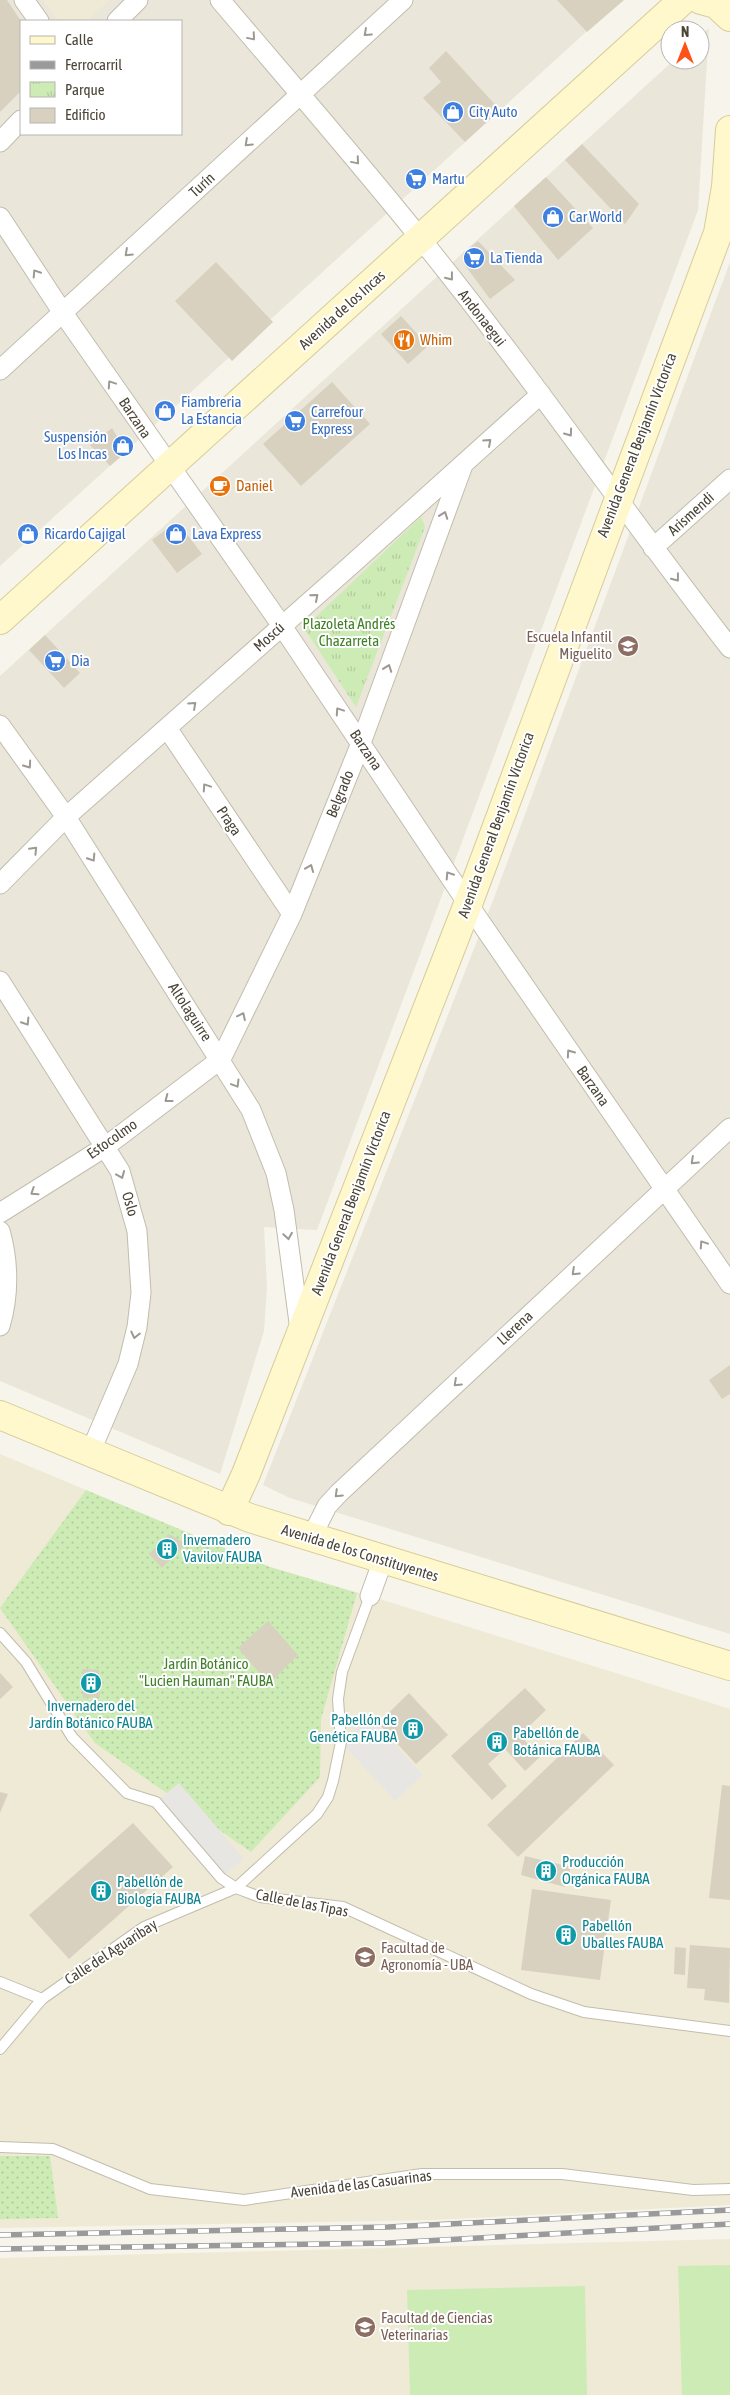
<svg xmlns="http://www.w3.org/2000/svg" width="730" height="2395" viewBox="0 0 730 2395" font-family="'Asap Condensed',sans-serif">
  <defs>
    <pattern id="park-tufts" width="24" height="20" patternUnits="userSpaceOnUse" patternTransform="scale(1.25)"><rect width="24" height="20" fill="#cdebb4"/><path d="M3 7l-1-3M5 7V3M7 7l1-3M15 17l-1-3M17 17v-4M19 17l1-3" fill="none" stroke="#b2cb9c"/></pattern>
    <pattern id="garden-dots" width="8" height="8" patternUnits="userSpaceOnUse" patternTransform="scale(1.25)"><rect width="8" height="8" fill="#cdebb4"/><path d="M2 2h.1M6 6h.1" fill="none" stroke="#b2cb9c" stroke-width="1.8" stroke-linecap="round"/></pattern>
  </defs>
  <rect width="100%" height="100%" fill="#f6f4eb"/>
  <path fill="#eae6d9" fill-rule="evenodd" d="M0,0h621l-621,566zM21,21h160v113h-160z
    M709,28l-11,182 -381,1020 -53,-3 3,61 -3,43 -44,143 -220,-93v-705l674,-616h26v-24z
    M730,262v1372l-440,-136 -27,-13 231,-587z"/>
  <path fill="#efead5" d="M43,0h67l-23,21h-29z
    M0,1454l270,113 100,29 360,113v496l-298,15 -432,8z
    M730,2239v156h-730v-137z"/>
  <path fill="#cdebb4" d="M730,2265v130h-48l-4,-129z
    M585,2286l2,109h-177l-3,-105z"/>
  <path fill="url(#park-tufts)" d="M421,517l4,10 -69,180 -52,-79z"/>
  <path fill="url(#garden-dots)" d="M86,1490l184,77 87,26 -36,126 -1,58 -69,75 -156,-109 -95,-135z
    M0,2156h50l8,62 -58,1z"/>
  <path fill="#e8e6e3" d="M369,1716l54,59 -28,26 -54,-59z
    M179,1783l65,76 -23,19 -65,-76z"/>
  <path fill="#d8d1c0" d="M0,0h7l14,21v70l-21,21z
    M557,0h67l-37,32z
    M446,51l54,59 -35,32 -42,-44 18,-16 -12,-14z
    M582,144l57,60 -14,20 -60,-64z
    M546,177l47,51 -35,32 -44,-54z
    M478,241l37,39 -25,19 -26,-35 -1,-11z
    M216,262l57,60 -41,39 -57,-60z
    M401,316l27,30 -20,18 -27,-30z
    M332,382l38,42 -69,62 -38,-42z
    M112,428l9,15 2,12 -13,11 -20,-21z
    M173,524l7,1 22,29 -25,19 -25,-33z
    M45,635l35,38 -16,15 -35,-38z
    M730,1365v29l-8,5 -13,-19z
    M169,1534l17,10 -24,24 -13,-14z
    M268,1621l30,34 -29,29 -31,-36z
    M82,1669l17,1 1,27 -17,1z
    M0,1673l13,14 -13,12z
    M525,1688l21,22 -26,25 20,22 -15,14 -20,-22 -17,15 19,22 -15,14 -41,-44z
    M409,1693l39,42 -32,29 -38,-41z
    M583,1733l31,32 -96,92 -31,-32z
    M722,1785l8,1v114l-21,-2z
    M0,1792l8,2 -8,19z
    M133,1823l40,44 -104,92 -40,-44z
    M525,1856l46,11 -6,20 -44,-12z
    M532,1889l79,11 -11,80 -79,-10z
    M690,1945l40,3 -1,55 -25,-3 1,-11 -18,-1z
    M675,1947l11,1 -1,27 -11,-1z"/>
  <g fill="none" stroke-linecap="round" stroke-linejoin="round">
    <g stroke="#c2bdad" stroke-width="12">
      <path id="lane" d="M0,1633l26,29 46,75 55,56 29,9 65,76 15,10 24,9 83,10 188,87 53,18 146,19
        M0,1982l42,17
        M0,2049l42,-50 102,-72 92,-39 81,-74 11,-17 5,-16 8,-39 -3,-43 4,-27 28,-76
        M0,2147l53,2 97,40 94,11 178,-26h140l131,16 37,-1"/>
    </g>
    <g stroke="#c2bdad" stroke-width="21">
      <path id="street" d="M24,0l15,21
        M220,0c67,79 135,157 200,238 108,133 205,275 310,410
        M117,21l21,-21
        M0,142l21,-22
        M0,217l63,96 219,313 186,278 262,380
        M0,370l403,-370
        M653,548l77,-69
        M0,725l66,92 185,293 25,63 8,37 16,120
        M167,728l125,186
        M0,884l66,-67 284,-251 191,-172
        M0,981l120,190 17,60 4,62 -4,34 -9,37 -38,89
        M0,1213l105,-66 116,-88 71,-145 69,-171 102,-278
        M0,1231c9,31 9,65 0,95
        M311,1538l16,-32 12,-13 391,-365
        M370,1596l13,-36"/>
    </g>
    <g stroke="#d7cc9a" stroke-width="30">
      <path id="secondary" d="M701,0l15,4 14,13
        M0,620l683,-620
        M0,1415l250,103 480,148
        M229,1511l17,-37 222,-570 250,-671 8,-46 4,-57"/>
    </g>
    <use href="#lane" stroke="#fff" stroke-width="10"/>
    <use href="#street" stroke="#fff" stroke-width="19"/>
    <use href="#secondary" stroke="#fff8cc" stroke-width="28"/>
    <g stroke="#9a9a9a" stroke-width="5.5">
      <path id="rail" d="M0,2235l388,-8 342,-17
        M0,2249l388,-6 342,-19"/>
    </g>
    <use href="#rail" stroke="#fff" stroke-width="4" stroke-dasharray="11" stroke-linecap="butt"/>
  </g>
  <defs><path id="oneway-chevron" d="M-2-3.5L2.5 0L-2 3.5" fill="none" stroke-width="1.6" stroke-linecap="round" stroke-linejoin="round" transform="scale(1.25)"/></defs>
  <g stroke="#9c9992">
    <use href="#oneway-chevron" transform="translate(367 33) rotate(138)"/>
    <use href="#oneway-chevron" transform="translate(252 37) rotate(50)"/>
    <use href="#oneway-chevron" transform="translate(248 143) rotate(137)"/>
    <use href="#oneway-chevron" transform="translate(356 161) rotate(50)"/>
    <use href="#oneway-chevron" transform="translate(128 253) rotate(137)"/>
    <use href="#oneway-chevron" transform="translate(36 273) rotate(-123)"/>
    <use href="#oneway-chevron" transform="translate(450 277) rotate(52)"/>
    <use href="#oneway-chevron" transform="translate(111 384) rotate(-124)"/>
    <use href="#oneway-chevron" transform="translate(569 433) rotate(54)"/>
    <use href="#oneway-chevron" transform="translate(488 442) rotate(-42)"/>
    <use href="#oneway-chevron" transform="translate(444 515) rotate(-70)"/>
    <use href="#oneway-chevron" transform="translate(676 578) rotate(52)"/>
    <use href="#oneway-chevron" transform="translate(315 597) rotate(-41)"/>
    <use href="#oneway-chevron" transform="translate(388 668) rotate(-70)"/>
    <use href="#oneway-chevron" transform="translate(193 705) rotate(-42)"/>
    <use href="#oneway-chevron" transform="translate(339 711) rotate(-124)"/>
    <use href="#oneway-chevron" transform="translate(28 765) rotate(55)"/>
    <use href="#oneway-chevron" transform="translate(206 787) rotate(-124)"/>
    <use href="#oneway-chevron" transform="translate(34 850) rotate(-46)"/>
    <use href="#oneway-chevron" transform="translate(92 858) rotate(57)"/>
    <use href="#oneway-chevron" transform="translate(310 868) rotate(-68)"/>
    <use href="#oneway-chevron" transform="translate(449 875) rotate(-123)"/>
    <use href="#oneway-chevron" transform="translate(242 1016) rotate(-64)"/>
    <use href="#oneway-chevron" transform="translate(26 1022) rotate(58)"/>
    <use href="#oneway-chevron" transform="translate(570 1053) rotate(-125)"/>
    <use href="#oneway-chevron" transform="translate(236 1084) rotate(59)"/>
    <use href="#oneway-chevron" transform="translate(168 1099) rotate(143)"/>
    <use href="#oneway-chevron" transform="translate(694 1161) rotate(137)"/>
    <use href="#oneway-chevron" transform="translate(121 1175) rotate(68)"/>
    <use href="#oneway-chevron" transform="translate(34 1192) rotate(147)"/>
    <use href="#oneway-chevron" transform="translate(288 1236) rotate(81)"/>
    <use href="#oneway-chevron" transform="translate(703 1244) rotate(-124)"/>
    <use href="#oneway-chevron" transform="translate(575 1272) rotate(137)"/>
    <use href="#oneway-chevron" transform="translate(135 1335) rotate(103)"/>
    <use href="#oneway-chevron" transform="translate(457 1383) rotate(137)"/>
    <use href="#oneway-chevron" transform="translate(338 1494) rotate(136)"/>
  </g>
  <defs>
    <g id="shop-disc" transform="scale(1.125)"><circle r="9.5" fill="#3f7fe0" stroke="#fff"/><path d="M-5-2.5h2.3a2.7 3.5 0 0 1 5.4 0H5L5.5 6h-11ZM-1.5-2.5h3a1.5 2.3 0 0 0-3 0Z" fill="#fff"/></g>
    <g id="supermarket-disc" transform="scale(1.125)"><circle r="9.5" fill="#3f7fe0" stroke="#fff"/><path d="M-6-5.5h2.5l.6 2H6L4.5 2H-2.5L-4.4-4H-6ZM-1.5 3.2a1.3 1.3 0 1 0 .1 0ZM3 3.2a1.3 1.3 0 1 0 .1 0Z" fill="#fff"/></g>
    <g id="restaurant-disc" transform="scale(1.125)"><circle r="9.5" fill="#e8710a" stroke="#fff"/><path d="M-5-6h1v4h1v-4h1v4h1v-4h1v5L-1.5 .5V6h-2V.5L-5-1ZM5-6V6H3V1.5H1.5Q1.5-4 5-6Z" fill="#fff"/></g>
    <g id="cafe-disc" transform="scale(1.125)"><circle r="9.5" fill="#e8710a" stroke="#fff"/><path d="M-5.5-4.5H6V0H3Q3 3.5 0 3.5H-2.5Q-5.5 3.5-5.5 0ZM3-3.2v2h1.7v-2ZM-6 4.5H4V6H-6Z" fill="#fff"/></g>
    <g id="school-disc" transform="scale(1.125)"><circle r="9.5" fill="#8d6e63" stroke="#fff"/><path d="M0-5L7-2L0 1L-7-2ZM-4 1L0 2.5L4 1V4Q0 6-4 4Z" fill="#fff"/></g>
    <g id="building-disc" transform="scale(1.125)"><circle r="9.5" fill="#0f9aa8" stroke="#fff"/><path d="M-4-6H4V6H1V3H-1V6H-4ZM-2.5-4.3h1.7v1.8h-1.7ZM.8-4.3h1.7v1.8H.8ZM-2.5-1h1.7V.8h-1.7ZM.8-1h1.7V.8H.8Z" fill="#fff"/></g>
    <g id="university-disc" transform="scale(1.125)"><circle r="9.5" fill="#8d6e63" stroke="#fff"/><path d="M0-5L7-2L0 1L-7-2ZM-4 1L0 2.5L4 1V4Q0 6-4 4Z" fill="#fff"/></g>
  </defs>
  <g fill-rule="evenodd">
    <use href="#shop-disc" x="453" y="112"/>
    <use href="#supermarket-disc" x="416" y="179"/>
    <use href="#shop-disc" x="553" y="217"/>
    <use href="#supermarket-disc" x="474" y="258"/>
    <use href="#restaurant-disc" x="404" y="340"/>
    <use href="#shop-disc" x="165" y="411"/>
    <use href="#supermarket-disc" x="295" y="421"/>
    <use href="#shop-disc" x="123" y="446"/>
    <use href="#cafe-disc" x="220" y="486"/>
    <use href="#shop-disc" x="28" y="534"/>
    <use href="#shop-disc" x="176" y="534"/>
    <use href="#school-disc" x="628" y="646"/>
    <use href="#supermarket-disc" x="55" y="661"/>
    <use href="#building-disc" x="167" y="1549"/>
    <use href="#building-disc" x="91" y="1683"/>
    <use href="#building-disc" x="413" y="1729"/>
    <use href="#building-disc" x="497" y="1742"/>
    <use href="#building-disc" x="546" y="1871"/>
    <use href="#building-disc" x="101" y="1891"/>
    <use href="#building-disc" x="566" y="1935"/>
    <use href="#university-disc" x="365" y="1957"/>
    <use href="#university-disc" x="365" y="2327"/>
  </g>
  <g text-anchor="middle" stroke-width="4" stroke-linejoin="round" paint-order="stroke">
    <g font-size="15" fill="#366cbe" stroke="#fff" text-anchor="start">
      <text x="469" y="117">City Auto</text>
      <text x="432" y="184">Martu</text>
      <text x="569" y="222">Car World</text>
      <text x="490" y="263">La Tienda</text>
      <text x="181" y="407">Fiambreria<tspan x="181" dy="17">La Estancia</tspan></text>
      <text x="311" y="417">Carrefour<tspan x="311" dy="17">Express</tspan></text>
      <text x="107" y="442" text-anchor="end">Suspensión<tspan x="107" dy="17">Los Incas</tspan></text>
      <text x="44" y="539">Ricardo Cajigal</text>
      <text x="192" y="539">Lava Express</text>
      <text x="71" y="666">Dia</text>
    </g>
    <g font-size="15" fill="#4b4538" stroke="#fff">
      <text transform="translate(202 185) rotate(-43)" y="5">Turín</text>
      <text transform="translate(342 310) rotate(-42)" y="5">Avenida de los Incas</text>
      <text transform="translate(482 318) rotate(52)" y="5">Andonaegui</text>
      <text transform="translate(135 418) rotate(56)" y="5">Barzana</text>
      <text transform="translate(637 445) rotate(-69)" y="5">Avenida General Benjamín Victorica</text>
      <text transform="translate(691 514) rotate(-42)" y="5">Arismendi</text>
      <text transform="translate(269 637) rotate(-42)" y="5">Moscú</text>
      <text transform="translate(366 750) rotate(56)" y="5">Barzana</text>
      <text transform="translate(340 794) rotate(-68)" y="5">Belgrado</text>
      <text transform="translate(229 821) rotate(56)" y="5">Praga</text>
      <text transform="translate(496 825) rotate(-70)" y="5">Avenida General Benjamín Victorica</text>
      <text transform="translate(190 1012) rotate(57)" y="5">Altolaguirre</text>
      <text transform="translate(593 1086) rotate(55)" y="5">Barzana</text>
      <text transform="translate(112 1139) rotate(-35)" y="5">Estocolmo</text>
      <text transform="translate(351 1203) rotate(-69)" y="5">Avenida General Benjamín Victorica</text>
      <text transform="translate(130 1204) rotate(74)" y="5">Oslo</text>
      <text transform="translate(515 1328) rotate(-43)" y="5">Llerena</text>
      <text transform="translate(360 1553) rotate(17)" y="5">Avenida de los Constituyentes</text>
      <text transform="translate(302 1903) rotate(11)" y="5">Calle de las Tipas</text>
      <text transform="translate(111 1952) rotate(-33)" y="5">Calle del Aguaribay</text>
      <text transform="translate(361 2184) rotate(-7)" y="5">Avenida de las Casuarinas</text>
    </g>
    <g font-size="15" fill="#c56008" stroke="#fff" text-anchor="start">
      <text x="420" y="345">Whim</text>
      <text x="236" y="491">Daniel</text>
    </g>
    <g font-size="15" fill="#418028" stroke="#fff">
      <text x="349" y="629">Plazoleta Andrés<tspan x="349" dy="17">Chazarreta</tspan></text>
      <text x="206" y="1669">Jardín Botánico<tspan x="206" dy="17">"Lucien Hauman" FAUBA</tspan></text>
    </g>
    <g font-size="15" fill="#785e54" stroke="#fff" text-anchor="start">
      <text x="612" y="642" text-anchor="end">Escuela Infantil<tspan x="612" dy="17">Miguelito</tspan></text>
      <text x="381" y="1953">Facultad de<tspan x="381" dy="17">Agronomía - UBA</tspan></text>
      <text x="381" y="2323">Facultad de Ciencias<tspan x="381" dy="17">Veterinarias</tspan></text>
    </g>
    <g font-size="15" fill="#0d838f" stroke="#fff" text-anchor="start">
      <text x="183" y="1545">Invernadero<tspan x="183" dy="17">Vavilov FAUBA</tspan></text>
      <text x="91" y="1711" text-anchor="middle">Invernadero del<tspan x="91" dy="17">Jardín Botánico FAUBA</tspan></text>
      <text x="397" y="1725" text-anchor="end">Pabellón de<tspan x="397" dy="17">Genética FAUBA</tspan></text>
      <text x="513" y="1738">Pabellón de<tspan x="513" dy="17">Botánica FAUBA</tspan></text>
      <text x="562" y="1867">Producción<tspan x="562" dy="17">Orgánica FAUBA</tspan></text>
      <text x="117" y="1887">Pabellón de<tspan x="117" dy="17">Biología FAUBA</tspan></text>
      <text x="582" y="1931">Pabellón<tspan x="582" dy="17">Uballes FAUBA</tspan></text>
    </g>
  </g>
  <rect x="20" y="20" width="162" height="115" fill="#ffffff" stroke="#b7b5af"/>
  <rect x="30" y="36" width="25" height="8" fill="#fff8cc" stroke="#b7b5af"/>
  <text x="65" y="45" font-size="15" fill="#4b4538">Calle</text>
  <rect x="30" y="61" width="25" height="8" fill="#9a9a9a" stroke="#b7b5af"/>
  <text x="65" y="70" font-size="15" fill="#4b4538">Ferrocarril</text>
  <rect x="30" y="82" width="25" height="15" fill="url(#park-tufts)" stroke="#b7b5af"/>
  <text x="65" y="95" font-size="15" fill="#4b4538">Parque</text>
  <rect x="30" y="108" width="25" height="15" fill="#d8d1c0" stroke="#b7b5af"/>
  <text x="65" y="120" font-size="15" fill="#4b4538">Edificio</text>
  <g transform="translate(685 45)"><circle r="24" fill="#ffffff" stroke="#b7b5af"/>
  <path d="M0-4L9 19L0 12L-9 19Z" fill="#ff5219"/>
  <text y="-8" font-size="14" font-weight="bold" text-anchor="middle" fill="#4b4538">N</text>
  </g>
</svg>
